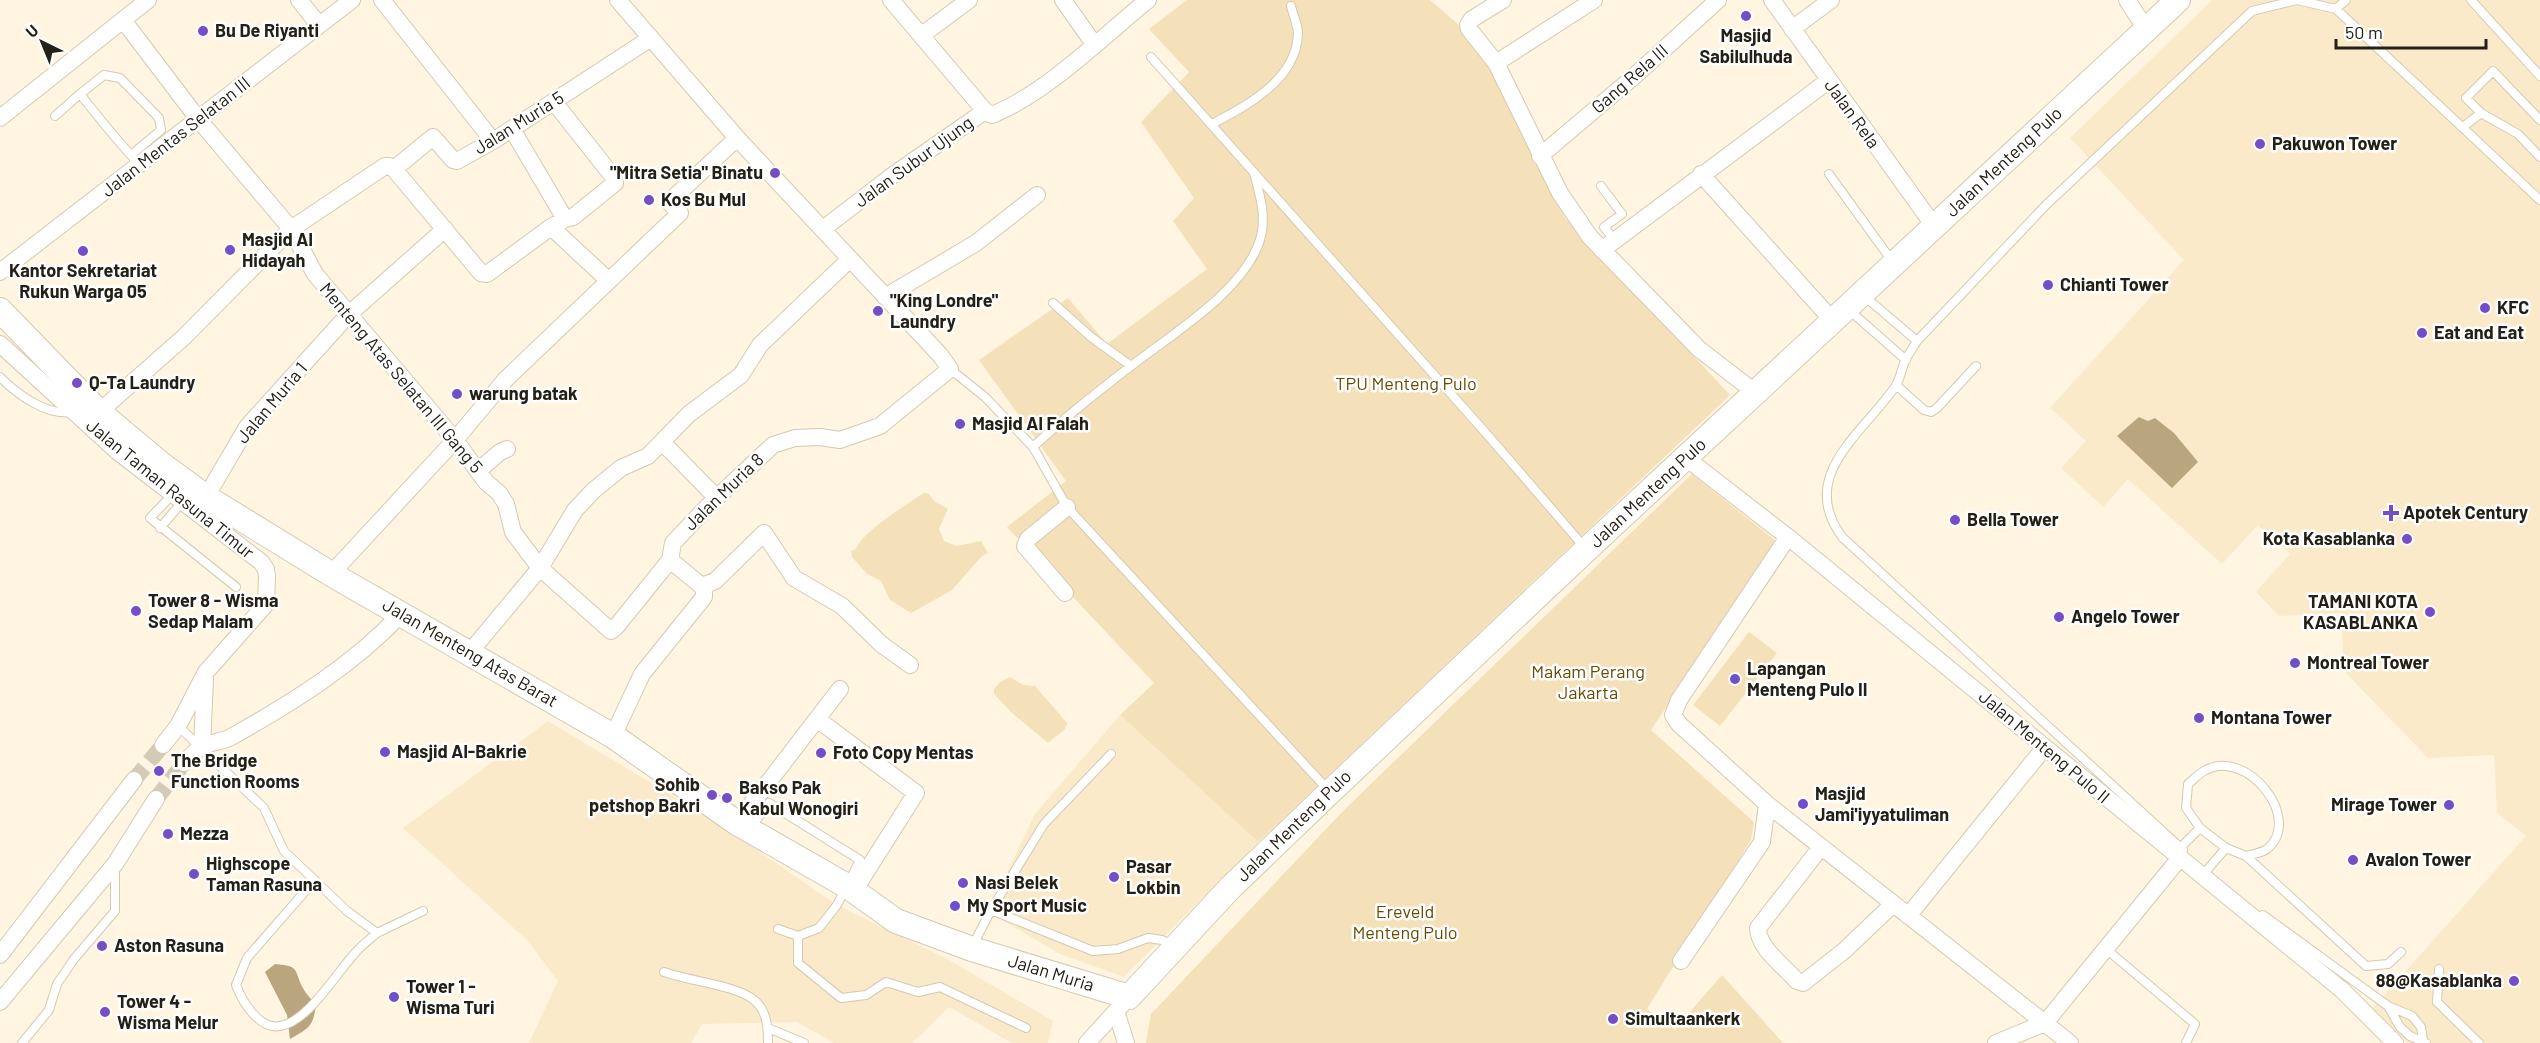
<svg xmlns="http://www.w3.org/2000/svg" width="2540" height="1043" viewBox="0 0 2540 1043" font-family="Barlow,sans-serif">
  <rect width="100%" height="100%" fill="#fff5e0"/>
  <path fill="#faeaca" d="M2212,0h328v1043h-132l-35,-35 153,-172 -29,-23 -3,-58 -66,3 -84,-87 -3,-58 -62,3 -23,-24 34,-38 -32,-29 -36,39 -94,-85 -25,28 -42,-39 25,-27 -36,-33 134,-148 -114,-122z
    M1120,715l138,127 -134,135 -64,-23 -72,-42 47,-98z
    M548,721l165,99 124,85 112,55 104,61 -5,22h-36l-63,-36 -37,36h-78l-37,-21 -95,2 -11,19h-162l29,-62 -31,-41 -124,-112z"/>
  <path fill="#f5e1b9" d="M1187,0h243l61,53 74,165 165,177 -472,447 -138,-127 34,-32 -147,-156 59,-46 -87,-121 89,-62 39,46 100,-75 -34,-48 21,-23 -53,-76 48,-50 -40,-43z
    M1692,474l84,67 -125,189 103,92 -3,18 -104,169 28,20 47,-54 61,68h-637l5,-29 195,-206z
    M924,493l5,1 5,7 14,8 -9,20 5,12 12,5 25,-5 7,12 -7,4 -29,33 -41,23 -21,-13 -9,-19 -15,-8 -14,-16 -1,-6 5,-2c6,-17 51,-45 68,-56z
    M1749,632l28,21 -57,73 -27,-21z
    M1010,677l13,8 12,1 32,37 -2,6 -17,14 -36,-30 -18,-19v-5l6,-7z"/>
  <path fill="#b9a67f" d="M2139,417l9,4 7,-3 19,15 24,29 -26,26 -55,-52z
    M275,964c27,2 18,7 29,26 3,5 8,10 12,15 -3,22 -7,23 -26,34l-3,-24 -22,-43z"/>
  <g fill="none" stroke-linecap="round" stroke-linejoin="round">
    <path stroke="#d3cab8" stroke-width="16" stroke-dasharray="16 8" stroke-linecap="butt" d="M134,780l29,-35
      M156,799l28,-36"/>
    <g stroke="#d5c9b0" stroke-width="10">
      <path id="lane" d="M2471,0l69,76
        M2336,9l10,-9
        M1151,57l334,375 101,117
        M55,116l25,-22
        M2540,120l-47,-49 -27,27 15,15 37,21 22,23
        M1212,124c36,-19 84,-44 86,-90 0,-9 -5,-19 -7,-28
        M2463,127l18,-14
        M131,155l30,-25 -2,-12 -39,-40 -16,-3 -24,19c19,24 39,49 60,71
        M1829,174l63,87
        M1601,186l21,28 -18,13 10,13
        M1863,295l54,46
        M1053,303l38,34 40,29
        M1848,309l58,51
        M950,369l35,28 48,50 34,60 263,285
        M0,377c18,18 47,39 72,35
        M1896,385l28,25 7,2 6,-4 39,-42
        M1033,447c31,-29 64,-55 98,-81 41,-32 113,-75 129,-126 7,-23 0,-44 -6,-67
        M173,494l-23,24 86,69
        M160,528l23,-27
        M178,726l86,82 20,43 63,60 30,22 46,-22
        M751,827l18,-24 91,57 -23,45 -18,23 -21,8 -20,-7
        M2200,828l26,20
        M2180,848l20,-20 -14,-20 2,-24c5,-4 11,-11 18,-14 41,-22 98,49 61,79 -5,4 -15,5 -21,7l-20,-8 -19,22
        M2183,850l-340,-312c-47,-61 19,-104 52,-151 5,-7 6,-17 10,-26 3,-7 8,-13 12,-20l129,-136 206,-194 45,-11 39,9 204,191
        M2246,856l120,110 22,-2 13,-12
        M315,880l-68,78 -11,27c6,16 23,45 44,41 28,-4 57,-54 76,-74 6,-7 14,-13 21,-19
        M991,910l102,41 25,-2 30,-11 14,2 12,6
        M2263,915l125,91 24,10 9,11 2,13
        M798,936v27l43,35 25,-3 20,-13 32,10 22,-5 86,41
        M972,947l19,-37 53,-86 67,-70
        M2106,949l89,75 -9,19
        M2439,969l-2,33 42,41
        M664,972c25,9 72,13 90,28 13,10 14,28 14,43
        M2388,1006l12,21 10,9 16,7
        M768,1028l36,15
        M22,1043l27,-33 8,-26 17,-25 41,-48v-43"/>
    </g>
    <g stroke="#d5c9b0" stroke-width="18">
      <path id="street" d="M299,0l20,25
        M382,0l111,141
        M618,0l119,138 203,217 10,14 -70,57 -40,14 -20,-3 -25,1 -22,7 -63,59 -37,39 -3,17
        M891,0l94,111 7,4c56,-23 109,-77 156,-115
        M1063,0l31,44
        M1503,0l-31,19 -4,6 1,4 27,34 64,130 30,44 109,112 57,44
        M1772,0l162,226
        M2127,0l19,29
        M123,20l76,100 92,109 24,45 140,166 31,42 13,11 7,11 7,28 27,36 71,63 5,-4 54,-67
        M1792,29l39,-29
        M922,35l47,-35
        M1496,63l98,-63
        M0,118l148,-118
        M512,129l53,90
        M1540,156l91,-77 87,-79
        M394,169l39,-32 20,23 4,1 36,-20 158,-103
        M1701,174l132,147
        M551,227l14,-8 8,-2 42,-34 -1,-5 -60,-76
        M823,229l66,-51 96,-67
        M1602,250l226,-169
        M0,272l352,-272
        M885,297l91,-54 61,-48
        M0,344l118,108 143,110 5,7 1,7 -1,28 -60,68 -28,54 -15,19
        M99,412l85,-75 107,-108 94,-63h4l5,3 87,104 6,1 64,-47 57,53
        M663,443l54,55
        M1686,458l102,79 554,453 53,53
        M478,471l22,-19 7,-3
        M206,497l41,-70 101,-112 97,-86
        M1788,537l-109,163 -6,15 6,9 88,80 303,239
        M331,574l124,-134 51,-61 174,-166 -11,-11 68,-64
        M702,586l13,-5 49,-48 30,45 48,28 39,38 29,21
        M1065,593l-40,-47 3,-7 39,-32
        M470,652l70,-84 35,-58 19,-20 27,-22 27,-12 41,-42 52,-39 19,-30 90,-86
        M817,719l99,74 -62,98
        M613,736l29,-62 62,-77v-9l-34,-28
        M202,747l3,-68
        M184,763c5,-5 11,-12 17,-16 9,-5 21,-5 30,-10 61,-34 122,-72 170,-123
        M737,823l103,-134
        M1821,847l-63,81c0,20 26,38 39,53l6,2 42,-33 48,-46
        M1908,916l137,-169
        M0,955l134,-175
        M1681,961l81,-119 5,-38
        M0,1002l115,-138 41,-65
        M1116,1011l10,32
        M1087,1043l42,-46
        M1996,1043l49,-20 134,-164"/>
    </g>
    <g stroke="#d5c9b0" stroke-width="26">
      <path id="secondary" d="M0,310l99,102 62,52 45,33 125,77 282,162 124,87 110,63 49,35 76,28 157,48 101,-109 100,-96 256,-242 592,-550"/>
    </g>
    <use href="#lane" stroke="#fff" stroke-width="8"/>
    <use href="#street" stroke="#fff" stroke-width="16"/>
    <use href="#secondary" stroke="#fff" stroke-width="24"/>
  </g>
  <g fill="#754dc6" stroke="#fff" stroke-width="2">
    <circle cx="1746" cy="16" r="6"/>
    <circle cx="203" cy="31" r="6"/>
    <circle cx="2260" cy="144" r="6"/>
    <circle cx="775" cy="173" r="6"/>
    <circle cx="649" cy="200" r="6"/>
    <circle cx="230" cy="250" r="6"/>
    <circle cx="83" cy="251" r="6"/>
    <circle cx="2048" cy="285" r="6"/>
    <circle cx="2485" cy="308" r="6"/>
    <circle cx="878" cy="311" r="6"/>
    <circle cx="2422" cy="333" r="6"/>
    <circle cx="77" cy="383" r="6"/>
    <circle cx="457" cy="394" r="6"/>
    <circle cx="960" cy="424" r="6"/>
    <path d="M2388 504h6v6h6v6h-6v6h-6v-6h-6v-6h6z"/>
    <circle cx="1955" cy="520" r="6"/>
    <circle cx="2407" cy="539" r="6"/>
    <circle cx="136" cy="611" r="6"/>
    <circle cx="2430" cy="612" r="6"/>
    <circle cx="2059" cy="617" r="6"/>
    <circle cx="2295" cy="663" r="6"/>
    <circle cx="1735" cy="679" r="6"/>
    <circle cx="2199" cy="718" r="6"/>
    <circle cx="385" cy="752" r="6"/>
    <circle cx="821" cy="753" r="6"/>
    <circle cx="159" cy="771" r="6"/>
    <circle cx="712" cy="795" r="6"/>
    <circle cx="727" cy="798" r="6"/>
    <circle cx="1803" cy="804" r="6"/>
    <circle cx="2449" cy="805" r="6"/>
    <circle cx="168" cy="834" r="6"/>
    <circle cx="2353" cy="860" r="6"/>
    <circle cx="194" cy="874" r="6"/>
    <circle cx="1114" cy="877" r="6"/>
    <circle cx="963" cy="883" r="6"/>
    <circle cx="955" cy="906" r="6"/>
    <circle cx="102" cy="946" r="6"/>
    <circle cx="2514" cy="981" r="6"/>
    <circle cx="394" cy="997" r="6"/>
    <circle cx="105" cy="1012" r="6"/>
    <circle cx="1613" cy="1019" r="6"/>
  </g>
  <g text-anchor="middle" stroke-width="5" stroke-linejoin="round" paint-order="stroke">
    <g font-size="18" font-weight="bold" fill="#242016" stroke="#fff" text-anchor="start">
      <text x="215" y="37">Bu De Riyanti</text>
      <text x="1746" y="42" text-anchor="middle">Masjid<tspan x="1746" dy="21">Sabilulhuda</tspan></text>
      <text x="2272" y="150">Pakuwon Tower</text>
      <text x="763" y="179" text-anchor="end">"Mitra Setia" Binatu</text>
      <text x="661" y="206">Kos Bu Mul</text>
      <text x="242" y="246">Masjid Al<tspan x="242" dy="21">Hidayah</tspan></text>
      <text x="83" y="277" text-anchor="middle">Kantor Sekretariat<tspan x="83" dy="21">Rukun Warga 05</tspan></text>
      <text x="2060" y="291">Chianti Tower</text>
      <text x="890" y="307">"King Londre"<tspan x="890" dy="21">Laundry</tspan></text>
      <text x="2497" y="314">KFC</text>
      <text x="2434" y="339">Eat and Eat</text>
      <text x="89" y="389">Q-Ta Laundry</text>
      <text x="469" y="400">warung batak</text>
      <text x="972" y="430">Masjid Al Falah</text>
      <text x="2403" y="519">Apotek Century</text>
      <text x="1967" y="526">Bella Tower</text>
      <text x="2395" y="545" text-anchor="end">Kota Kasablanka</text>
      <text x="148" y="607">Tower 8 - Wisma<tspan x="148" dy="21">Sedap Malam</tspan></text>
      <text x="2418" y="608" text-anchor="end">TAMANI KOTA<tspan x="2418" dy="21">KASABLANKA</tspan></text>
      <text x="2071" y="623">Angelo Tower</text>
      <text x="2307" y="669">Montreal Tower</text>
      <text x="1747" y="675">Lapangan<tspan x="1747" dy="21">Menteng Pulo II</tspan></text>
      <text x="2211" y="724">Montana Tower</text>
      <text x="397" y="758">Masjid Al-Bakrie</text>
      <text x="833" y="759">Foto Copy Mentas</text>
      <text x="171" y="767">The Bridge<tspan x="171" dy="21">Function Rooms</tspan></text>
      <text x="700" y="791" text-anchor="end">Sohib<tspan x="700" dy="21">petshop Bakri</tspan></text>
      <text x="739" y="794">Bakso Pak<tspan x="739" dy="21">Kabul Wonogiri</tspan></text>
      <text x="1815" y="800">Masjid<tspan x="1815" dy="21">Jami'iyyatuliman</tspan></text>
      <text x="2437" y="811" text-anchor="end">Mirage Tower</text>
      <text x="180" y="840">Mezza</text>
      <text x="2365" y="866">Avalon Tower</text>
      <text x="206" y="870">Highscope<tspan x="206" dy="21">Taman Rasuna</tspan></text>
      <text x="1126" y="873">Pasar<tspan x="1126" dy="21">Lokbin</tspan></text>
      <text x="975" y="889">Nasi Belek</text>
      <text x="967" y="912">My Sport Music</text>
      <text x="114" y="952">Aston Rasuna</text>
      <text x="2502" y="987" text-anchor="end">88@Kasablanka</text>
      <text x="406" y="993">Tower 1 -<tspan x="406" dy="21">Wisma Turi</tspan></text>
      <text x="117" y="1008">Tower 4 -<tspan x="117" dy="21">Wisma Melur</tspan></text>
      <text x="1625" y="1025">Simultaankerk</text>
    </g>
    <g font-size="18" fill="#242016" stroke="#fff">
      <text transform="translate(1630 79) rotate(-41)" y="6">Gang Rela III</text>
      <text transform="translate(1852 114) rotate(54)" y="6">Jalan Rela</text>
      <text transform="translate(519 123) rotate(-32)" y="6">Jalan Muria 5</text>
      <text transform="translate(176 137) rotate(-38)" y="6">Jalan Mentas Selatan III</text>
      <text transform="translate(914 162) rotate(-36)" y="6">Jalan Subur Ujung</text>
      <text transform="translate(2004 162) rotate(-43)" y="6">Jalan Menteng Pulo</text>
      <text transform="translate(401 378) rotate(50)" y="6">Menteng Atas Selatan III Gang 5</text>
      <text transform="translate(272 403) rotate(-50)" y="6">Jalan Muria 1</text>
      <text transform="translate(170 489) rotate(39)" y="6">Jalan Taman Rasuna Timur</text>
      <text transform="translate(724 492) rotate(-44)" y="6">Jalan Muria 8</text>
      <text transform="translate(1648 493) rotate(-43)" y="6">Jalan Menteng Pulo</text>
      <text transform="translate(470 653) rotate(30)" y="6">Jalan Menteng Atas Barat</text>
      <text transform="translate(2044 747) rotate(40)" y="6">Jalan Menteng Pulo II</text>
      <text transform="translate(1294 826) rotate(-44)" y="6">Jalan Menteng Pulo</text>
      <text transform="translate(1051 973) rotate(17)" y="6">Jalan Muria</text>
    </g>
    <g font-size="18" fill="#664c02" stroke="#fff">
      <text x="1406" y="390">TPU Menteng Pulo</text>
      <text x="1588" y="678">Makam Perang<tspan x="1588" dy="21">Jakarta</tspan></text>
      <text x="1405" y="918">Ereveld<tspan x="1405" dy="21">Menteng Pulo</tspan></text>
    </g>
  </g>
  <g transform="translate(42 42) rotate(317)" stroke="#ffffff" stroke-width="4.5" paint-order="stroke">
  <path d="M0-4.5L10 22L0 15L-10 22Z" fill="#242016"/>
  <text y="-9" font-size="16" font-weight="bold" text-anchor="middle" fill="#242016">U</text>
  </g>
  <path d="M2336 39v9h150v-9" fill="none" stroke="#242016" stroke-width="3"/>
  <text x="2345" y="39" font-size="18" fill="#242016" stroke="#ffffff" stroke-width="4.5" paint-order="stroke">50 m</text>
</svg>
